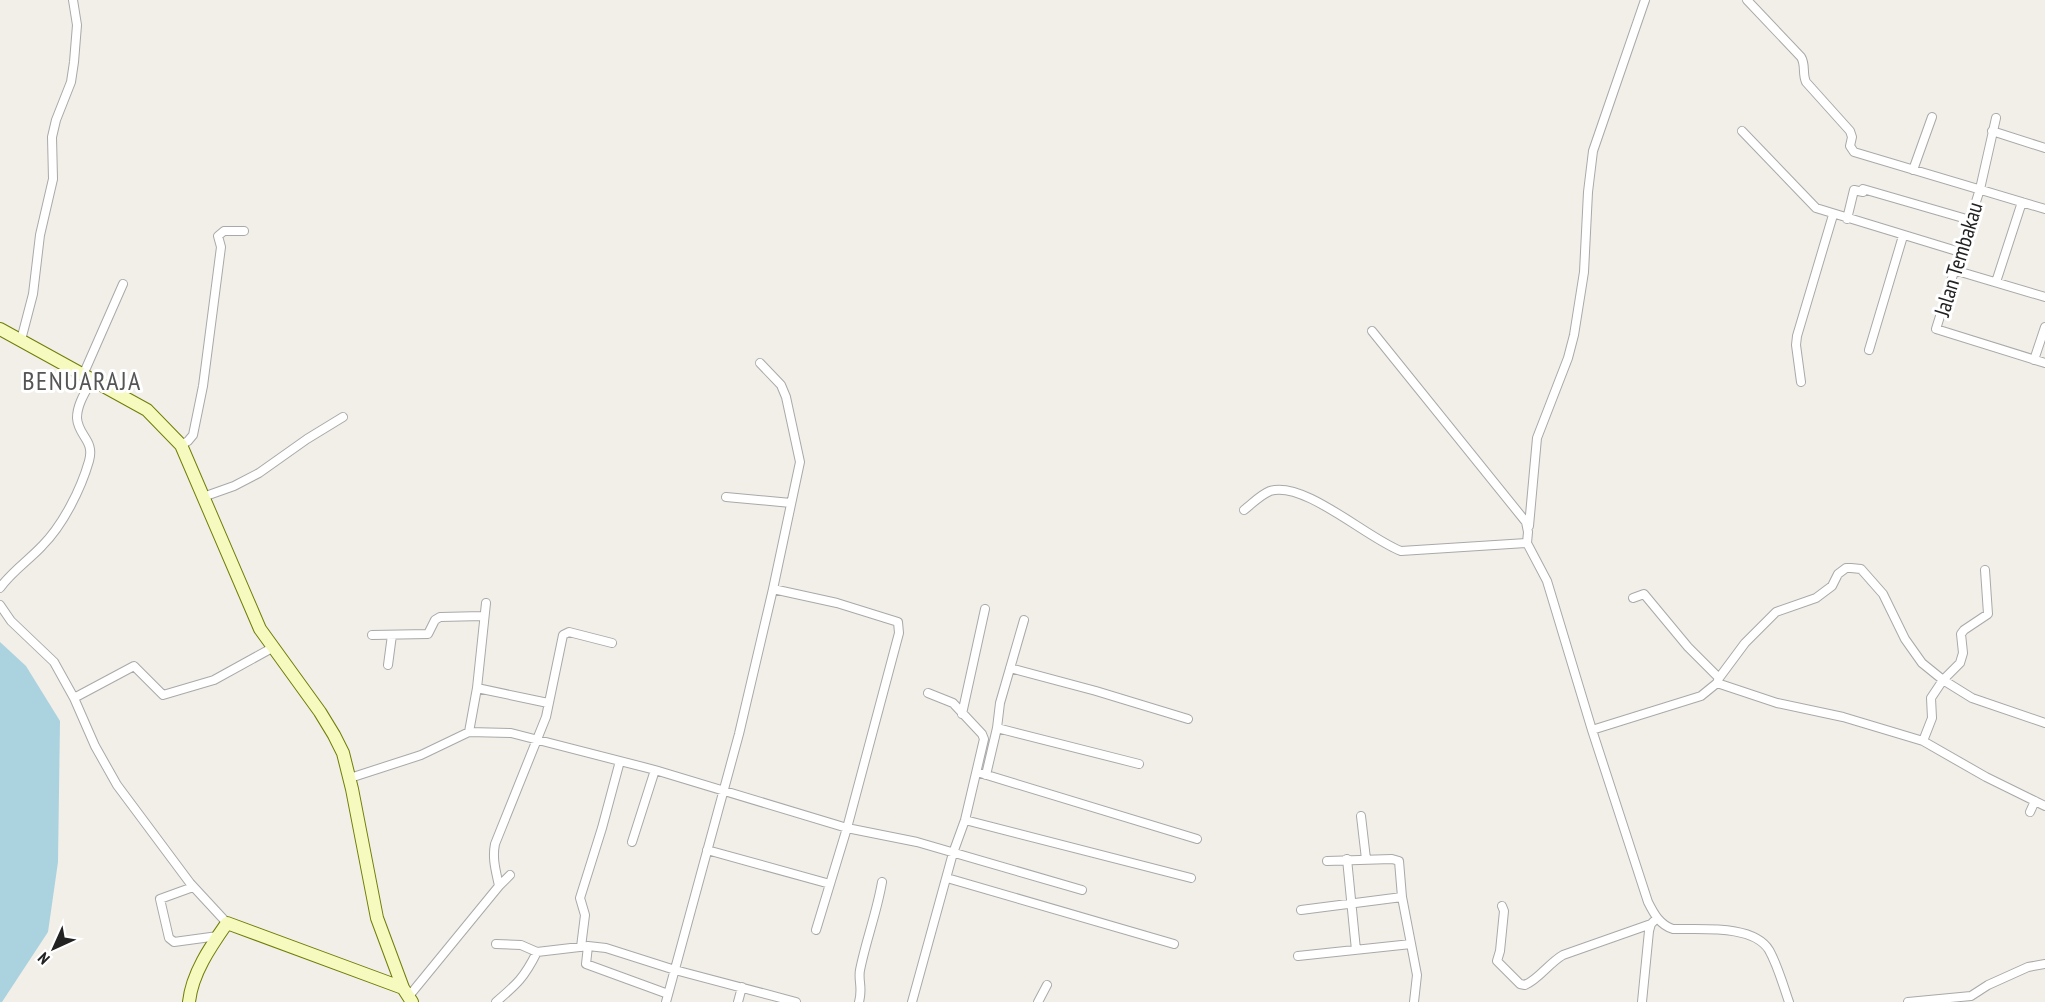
<svg xmlns="http://www.w3.org/2000/svg" width="2045" height="1002" viewBox="0 0 2045 1002" font-family="'PT Sans Narrow',sans-serif">
  <rect width="100%" height="100%" fill="#f2efe9"/>
  <path fill="#aad3df" d="M0,642l26,24 34,55 -2,141 -10,70 -46,70h-2z"/>
  <g fill="none" stroke-linecap="round" stroke-linejoin="round">
    <g stroke="#a9a9a9" stroke-width="10">
      <path id="street" d="M1747,0l54,57c5,8 1,16 5,25l44,49 2,6 -2,9 4,6 191,57
        M1996,118l-16,71 -44,140 109,34
        M1742,131l74,77 144,44
        M1992,131l53,17
        M1913,170l19,-53
        M1847,219l7,-29 9,2v-3l107,31
        M1954,270l91,27
        M1996,282l26,-80
        M1372,331l154,191 2,10 -1,11 20,38 45,149 56,172c6,12 12,23 25,27 27,1 80,-5 96,21 9,16 14,35 20,52
        M21,340l12,-46 7,-59 13,-56 -1,-42 4,-17 15,-38 3,-20 3,-37 -4,-25
        M1869,350l34,-114
        M2034,360l11,-33
        M83,375l40,-91
        M1801,382l-5,-37 1,-9 36,-121
        M181,445l7,-4 5,-6 10,-49 18,-139 -3,-11 6,-5h20
        M203,497l31,-11 25,-13 48,-34 36,-22
        M726,497l65,6
        M1244,510c8,-6 16,-15 26,-19 34,-11 98,48 131,60l126,-8
        M1529,526l8,-88 31,-80 6,-23 10,-63 4,-80 5,-41 52,-151
        M0,588c11,-16 29,-28 42,-42 21,-21 39,-57 47,-85 6,-21 -11,-25 -12,-43 0,-14 9,-27 15,-38
        M773,589l64,14 61,19 1,11 -52,195 -31,102
        M1633,598l11,-4 44,53 31,31
        M0,605l11,16 43,41 20,36 21,48 22,39 73,98 37,40
        M372,635l56,-1 7,-14 5,-3 43,-1
        M388,665l4,-30
        M1010,668l86,23 92,28
        M1717,683l60,20 66,14 80,24 63,36 59,29
        M477,688l71,15
        M74,698l60,-32 29,29 51,-15 58,-32
        M962,714l23,-105
        M997,728l3,-25 24,-83
        M1592,730l109,-34 16,-13 2,-5 26,-35 31,-31 40,-14 16,-12 6,-12 8,-6h5l10,1 22,25 22,45 17,24 21,17 29,18 73,25
        M469,732l8,-44 9,-85
        M1923,741l9,-23 -1,-20 12,-18 17,-17 3,-10 -2,-19 3,-4 24,-16 -3,-44
        M977,772l220,67
        M986,775l11,-47 142,36
        M350,778l71,-23 48,-23 42,1 144,37 192,58 70,14 165,48
        M2030,812l5,-11
        M1361,816l5,43
        M965,820l226,58
        M632,842l23,-72
        M707,850l123,34
        M1347,859l9,91
        M1327,861l65,-2 7,2 3,36 15,78 -3,27
        M947,878l227,66
        M499,886l11,-11
        M193,887l-33,12 9,39 5,4 44,-6
        M1502,906l2,5 -4,40 -3,10 23,23 5,1c14,-6 24,-22 38,-30l88,-31
        M1301,910l101,-13
        M496,944l25,1 16,7 51,-6 18,2 69,22 121,32
        M588,946l-2,18 82,30
        M581,947l4,-32 -5,-17 22,-70 18,-67
        M1298,956l113,-12
        M409,996l90,-110c-3,-15 -7,-27 -4,-42l51,-127 17,-82 6,-3 43,11
        M496,1002c21,-18 28,-24 41,-50
        M666,1002l73,-268 34,-145 27,-127 -14,-65 -5,-12 -21,-22
        M738,1002l4,-15
        M859,1002c4,-14 -1,-21 1,-32 6,-30 17,-58 22,-88
        M912,1002l41,-149 12,-33 19,-81 -2,-5 -29,-31 -25,-10
        M1038,1002l9,-17
        M1642,1002l7,-71 2,-7 3,-3
        M1908,1002l63,-6 17,-11 40,-18 17,-3"/>
    </g>
    <g stroke="#707d05" stroke-width="14">
      <path id="secondary" d="M0,329l147,81 34,35 79,184 60,83 14,23 9,18 9,36 25,129 26,70 9,14
        M189,1002c3,-29 22,-56 38,-79l176,65"/>
    </g>
    <use href="#street" stroke="#fff" stroke-width="8"/>
    <use href="#secondary" stroke="#f7fabf" stroke-width="12"/>
  </g>
  <g text-anchor="middle" stroke-width="6" stroke-linejoin="round" paint-order="stroke">
    <g font-size="22" fill="#222" stroke="#fff">
      <text transform="translate(1958 259) rotate(-73)" y="8">Jalan Tembakau</text>
    </g>
    <g font-size="26" letter-spacing="1.5" fill="#555" stroke="#fff">
      <text x="82" y="390">BENUARAJA</text>
    </g>
  </g>
  <g transform="translate(54 948) rotate(225)" stroke="#ffffff" stroke-width="4.5" paint-order="stroke">
  <path d="M0-4.5L10 22L0 15L-10 22Z" fill="#222222"/>
  <text y="-9" font-size="16" font-weight="bold" text-anchor="middle" fill="#222222">N</text>
  </g>
</svg>
